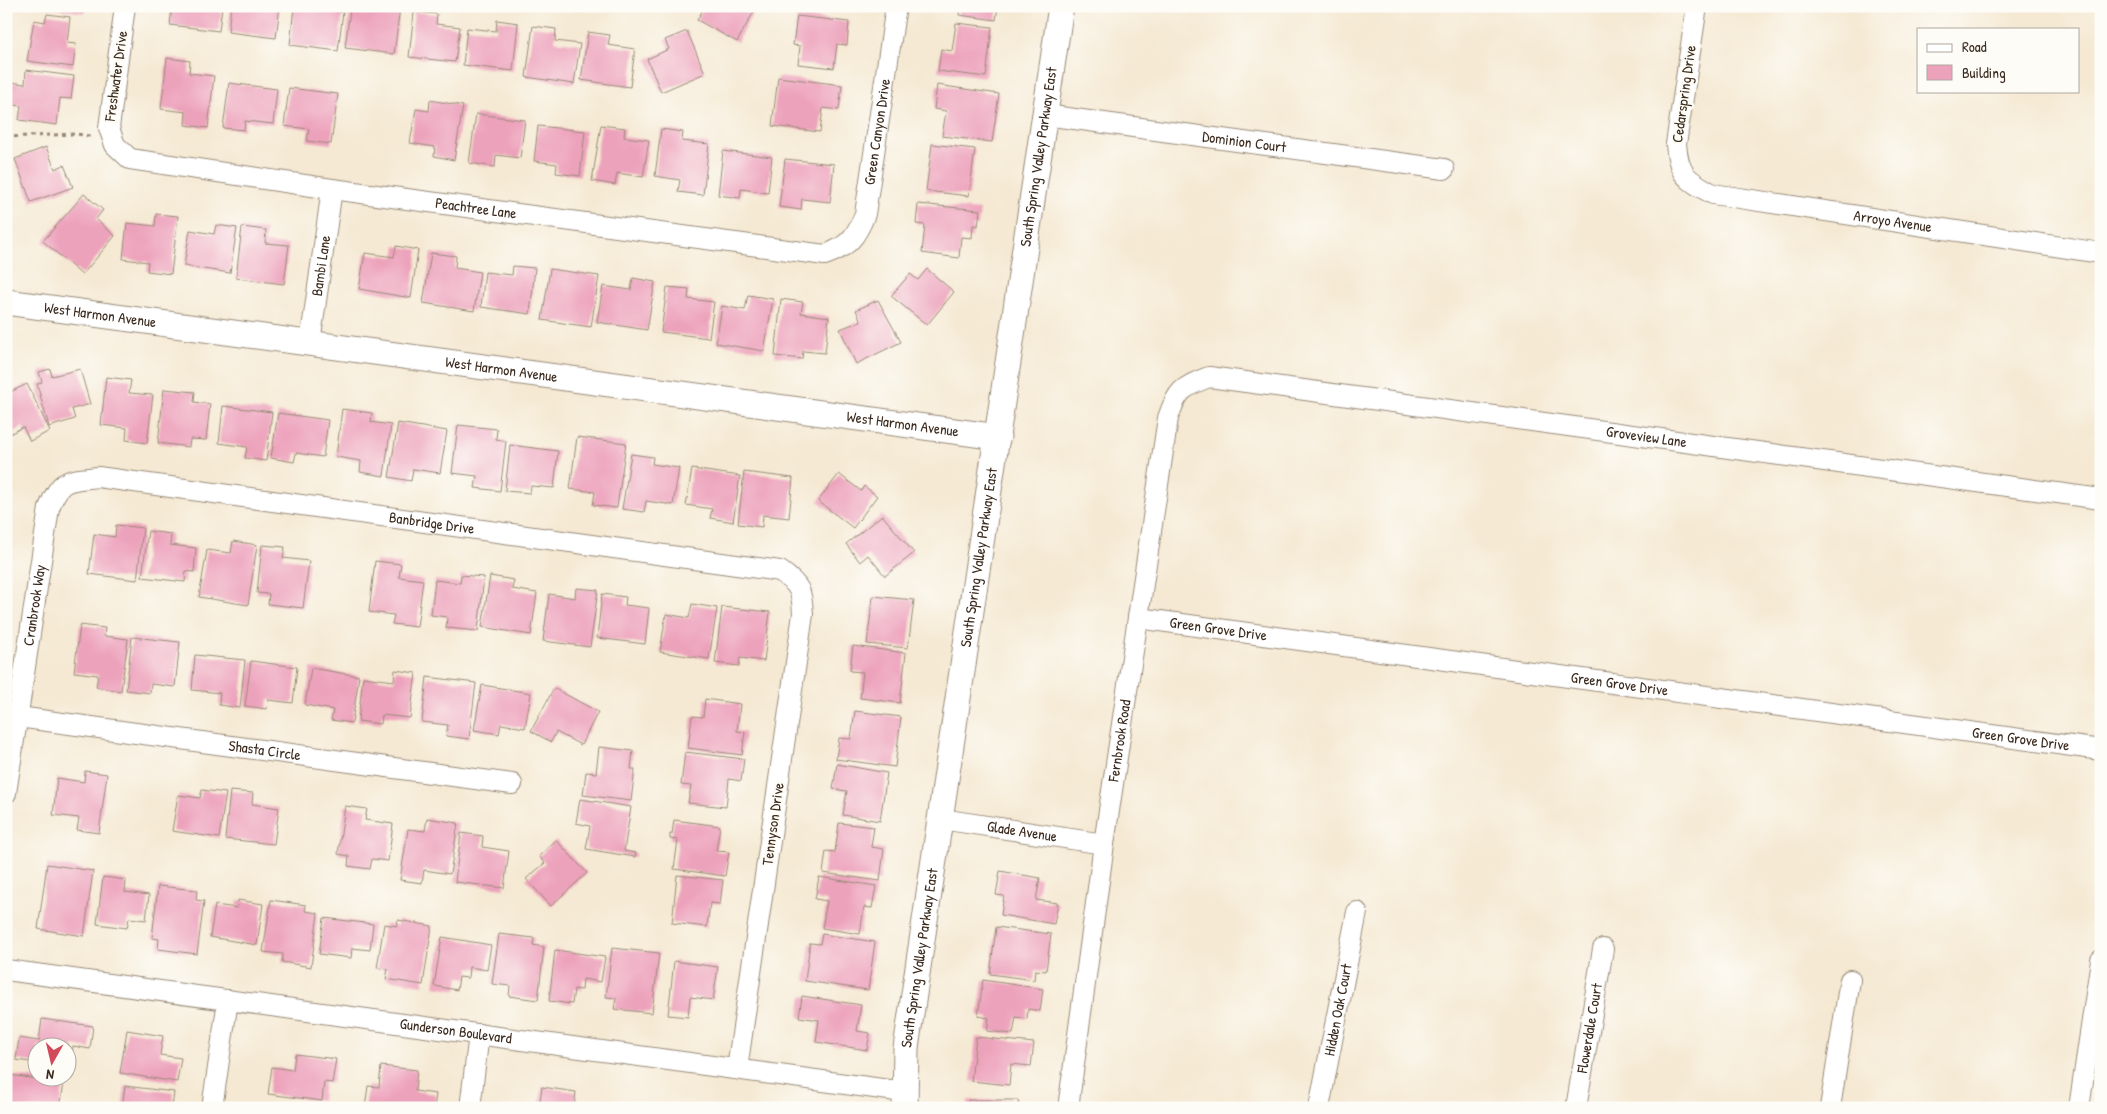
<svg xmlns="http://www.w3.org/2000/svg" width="2107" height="1114" viewBox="0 0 2107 1114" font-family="'Patrick Hand',sans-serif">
  <rect width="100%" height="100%" fill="#fdfcf7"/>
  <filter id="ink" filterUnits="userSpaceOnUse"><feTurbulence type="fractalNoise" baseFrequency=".02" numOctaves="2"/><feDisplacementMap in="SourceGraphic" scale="10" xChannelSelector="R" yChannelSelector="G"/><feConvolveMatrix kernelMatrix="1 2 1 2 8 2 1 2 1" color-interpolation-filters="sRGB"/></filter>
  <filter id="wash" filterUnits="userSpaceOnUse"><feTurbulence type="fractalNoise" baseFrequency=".0096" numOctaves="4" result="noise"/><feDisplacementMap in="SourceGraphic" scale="20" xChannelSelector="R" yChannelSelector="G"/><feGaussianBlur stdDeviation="1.12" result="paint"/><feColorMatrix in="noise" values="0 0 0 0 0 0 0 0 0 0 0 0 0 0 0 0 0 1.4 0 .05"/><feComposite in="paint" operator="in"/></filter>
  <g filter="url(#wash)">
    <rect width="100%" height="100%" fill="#f5e9d3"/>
    <g id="blocks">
      <path fill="#eda2bc" d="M44,6h41l-1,7z
        M172,6h50l-3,25 -49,-6z
        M231,6h49l-4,32 -48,-6z
        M294,6h26l-1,3 24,3 -5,39 -48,-6z
        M378,6l22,1 -6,47 -49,-6 5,-38 27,4z
        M705,6h52l-20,36 -40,-22z
        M960,6h38l-2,14 -37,-5z
        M414,12l23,2 -1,10 24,3 -5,35 -46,-5z
        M47,14l23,3 -3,26 9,1 -3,23 -46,-6 7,-41 11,2z
        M797,16l52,6 -2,23 -10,-1 -3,24 -36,-4 2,-18 -7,-1z
        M497,20l21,3 -5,48 -50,-6 4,-37 29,3z
        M956,23l36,4 -6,50 -48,-6 3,-22 11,2z
        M533,26l23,3 -1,12 25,3 -6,40 -48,-7z
        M687,31l18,42 -44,19 -14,-33 22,-10 -4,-9z
        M588,32l22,3 -2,10 27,4 -5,38 -49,-7z
        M167,58l23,3 -1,12 25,3 -6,52 -23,-3 1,-13 -25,-3z
        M26,70l48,6 -3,23 -11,-1 -3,27 -38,-5 2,-14 -14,-2 3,-22 15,2z
        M778,77l64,8 -3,25 -16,-2 -3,24 -48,-6z
        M229,83l48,6 -4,35 -28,-3 -1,9 -21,-2z
        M937,85l62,9 -7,48 -50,-6 4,-25 -12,-2z
        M289,88l49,6 -7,50 -24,-3 2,-12 -25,-3z
        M430,100l33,6 -9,54 -20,-4 1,-9 -25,-4 6,-34 13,2z
        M476,114l49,6 -5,38 -24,-3 -1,12 -26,-4z
        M601,125l24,3 -1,9 25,3 -6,37 -26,-4 -2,12 -23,-4z
        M538,126l47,5 -5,45 -24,-3 1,-9 -23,-3z
        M661,129l22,3 -1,9 27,3 -6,51 -25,-3 2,-12 -25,-4z
        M932,144l43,5 -6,47 -43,-5z
        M46,147l9,22 9,-4 9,22 -42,15 -16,-43z
        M723,151l49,6 -4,36 -27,-4 -1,9 -22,-3z
        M785,159l49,5 -4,38 -28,-3 -1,11 -22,-3z
        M84,194l19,16 -7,9 19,17 -33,39 -39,-34z
        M918,204l62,6 -2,16 -5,-1 -1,13 -11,-1 -2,21 -37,-5 3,-28 -9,-1z
        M156,214l22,2 -7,58 -24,-3 1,-9 -25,-3 4,-36 28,3z
        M216,225l21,3 -7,45 -46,-7 6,-36 24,4z
        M242,227l24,3 -1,13 24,2 -5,39 -48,-6z
        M396,246l22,4 -7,48 -52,-9 6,-36 29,4z
        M431,253l25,3 -1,12 25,4 -6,39 -51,-8z
        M513,266l22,2 -5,46 -49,-7 4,-35 27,3z
        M550,269l49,7 -8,51 -49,-7z
        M927,269l27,23 -27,33 -36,-29 19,-22 8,6z
        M633,278l22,4 -8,48 -50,-8 6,-36 28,4z
        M667,287l22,2 -1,10 26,3 -5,36 -48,-6z
        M748,295l25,4 -9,52 -48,-8 6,-37 23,4z
        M781,299l22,3 -2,11 28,4 -4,36 -22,-2 -1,8 -27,-3z
        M878,300l23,42 -45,22 -16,-35 21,-8 -5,-11z
        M50,369l2,7 28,-7 10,35 -18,5 3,10 -26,8 -12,-43 5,-2 -3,-10z
        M106,377l25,3 -2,13 24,2 -6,48 -21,-3 1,-12 -26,-3z
        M27,384l23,47 -20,10 -7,-14 -17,9v-42z
        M164,389l31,3 -1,10 16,2 -4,36 -16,-1 -1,8 -31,-4z
        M223,406l49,6 -6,49 -21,-3 2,-11 -28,-4z
        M342,409l30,4 -1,9 20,3 -7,51 -24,-4 1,-11 -25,-4z
        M278,413l50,7 -5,37 -27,-4 -2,9 -23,-4z
        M398,423l49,8 -7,42 -27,-4 -2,12 -22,-4z
        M458,425l39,4 -1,10 10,2 -6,50 -25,-3 2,-12 -25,-3z
        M577,437l49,6 -9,65 -24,-3 2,-13 -25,-3z
        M510,445l48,6 -4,37 -23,-2 -1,7 -25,-2z
        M631,454l22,3 -1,7 27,4 -6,37 -27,-4 -2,11 -22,-3z
        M692,469l48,7 -7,46 -23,-4 2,-9 -26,-4z
        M744,472l49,6 -4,40 -26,-3 -1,12 -24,-3z
        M839,474l22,17 3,-5 13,10 -24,32 -35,-27z
        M882,515l32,38 -29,23 -17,-21 -8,7 -14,-18z
        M116,525l27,3 -6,52 -48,-6 5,-40 21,3z
        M148,531l23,3 -1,11 26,3 -2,24 -8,-1 -1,11 -43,-5z
        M233,541l24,4 -9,60 -49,-8 8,-47 24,3z
        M262,545l23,2 -2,11 26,3 -6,47 -35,-4 1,-10 -12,-1z
        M375,561l26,3 -2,13 24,3 -6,47 -25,-3 2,-9 -25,-3z
        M461,575l23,2 -6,54 -32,-3 1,-11 -16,-2 4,-35 25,3z
        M490,576l24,4 -2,9 25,4 -6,42 -49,-8z
        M576,588l22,2 -8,57 -47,-6 6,-47 26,4z
        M602,594l24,3 -1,8 24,3 -4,36 -48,-6z
        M873,596l41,4 -6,48 -41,-4z
        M692,604l25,4 -8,51 -49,-7 6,-38 23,4z
        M722,607l48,5 -6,49 -24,-3 -1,8 -24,-3z
        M80,625l25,3 -1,8 24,3 -7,52 -25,-4 2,-12 -24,-3z
        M132,637l48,5 -5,45 -24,-3 -1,9 -24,-3z
        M853,646l53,7 -6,50 -40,-5 3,-26 -13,-1z
        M195,655l50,5 -5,48 -21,-3 1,-12 -28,-3z
        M251,661l46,6 -4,36 -25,-3 -1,9 -22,-3z
        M311,668l48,8 -7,47 -21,-3 2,-10 -28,-5z
        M395,670l21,3 -6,45 -28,-3 -1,9 -23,-3 5,-44 31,4z
        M427,677l49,6 -7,56 -23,-3 2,-11 -26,-3z
        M482,685l49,8 -6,35 -24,-4 -2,10 -25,-4z
        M554,688l44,24 -17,33 -25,-13 -5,10 -20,-11z
        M705,699l35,5 -3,27 8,1 -3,23 -54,-7 4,-32 11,1z
        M855,711l46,6 -6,50 -59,-8 3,-21 12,1z
        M599,747l34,4 -2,18h4l-4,32 -48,-6 3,-23 10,1z
        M685,752l59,7 -3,22 -12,-2 -3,28 -38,-4 3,-17 -10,-1z
        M837,764l50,9 -7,48 -37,-6 4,-24 -14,-2z
        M85,771l22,3 -8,59 -22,-3 2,-12 -26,-3 4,-37 27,4z
        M202,790l24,3 -7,45 -47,-7 6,-36 22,3z
        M230,791l23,2 -1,11 27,4 -5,36 -49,-5z
        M580,799l51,8 -7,44 12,2 -1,4 -49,-8 4,-23 -14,-3z
        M345,806l22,3 -2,11 28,4 -5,37 -16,-2 -2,10 -22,-3 1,-10 -11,-2z
        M427,818l31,5 -8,51 -26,-4 -2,13 -22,-3 8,-51 17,2z
        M674,820l46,6 -4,25 13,1 -4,24 -51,-7 4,-29 -8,-1v-5h2z
        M839,823l35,4 -3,20 13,2 -4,32 -57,-8 3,-22 9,1z
        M461,833l22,3 -1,11 27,4 -5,37 -49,-6z
        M556,840l31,33 -36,33 -25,-27 19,-16 -6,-7z
        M47,864l46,7 -9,65 -46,-7z
        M1000,871l40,7 -4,22 22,3 -4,21 -53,-9 3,-19 -8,-1z
        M677,875l46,5 -3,24 -10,-1 -3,24 -35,-4z
        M103,877l23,3 -1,12 24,3 -3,25 -17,-2 -2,10 -30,-4z
        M819,877l57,9 -4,22 -8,-1 -4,27 -38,-6 5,-27 -12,-2z
        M158,886l39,4 -1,10 8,1 -7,53 -39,-5 1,-10 -7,-1z
        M238,900l25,4 -6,41 -47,-8 5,-32 22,3z
        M271,900l35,5 -1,6 13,2 -7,54 -29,-5 1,-8 -20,-2z
        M324,918l49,6 -3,26 -18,-2 -1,10 -32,-4z
        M398,920l34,6 -9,59 -37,-6 2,-10 -11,-1 7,-44 13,2z
        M996,927l55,7 -5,37 -11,-1 -1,10 -44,-6z
        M499,934l35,4 -1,7 11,2 -6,53 -29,-4 1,-10 -18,-2z
        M822,934l53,8 -7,48 -63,-9 5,-38 10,1z
        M442,937l49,8 -4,25 -18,-3 -1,11 -9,-1 -2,13 -23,-4z
        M612,948l47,5 -7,60 -38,-4 2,-11 -10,-1z
        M555,950l50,7 -4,25 -18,-3 -1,11 -8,-1 -2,15 -23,-3z
        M674,961l44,6 -5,33 -23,-3 -2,20 -20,-2z
        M983,980l60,9 -3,22 -12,-2 -1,10 -11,-2 -3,17 -26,-3 2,-13 -11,-2z
        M802,996l59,9 -4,26 13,2 -3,17 -51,-8 3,-22 -20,-3z
        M42,1019l51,7 -3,23 -17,-3 -3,22 -2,-1v-21h-30v17l-22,-3 3,-22 20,3z
        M127,1030l36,6 -3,19 21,3 -4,24 -57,-9z
        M976,1037l58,6 -3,23 -20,-2 -2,21 -38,-4z
        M295,1054l41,5 -4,24 -8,-1 -2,19 -54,-7 4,-27 21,3z
        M381,1066l36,4 -2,21 21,3 -2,14h-69l3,-22 11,1z
        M10,1075l54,8 -4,25h-54z
        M125,1086l49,6 -2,16h-50z
        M542,1087l34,5 -2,16h-35z
        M968,1100h50l1,8h-51z"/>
    </g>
  </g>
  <g filter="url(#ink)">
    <use href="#blocks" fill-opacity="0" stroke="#988a78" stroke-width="1"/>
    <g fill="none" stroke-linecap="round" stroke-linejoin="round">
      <g stroke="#988a78" stroke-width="22">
        <g id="minor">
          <path id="s1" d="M125,6l-16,122 6,17 15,14 202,30 493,66c24,-9 31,-18 40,-41l31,-208"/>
          <path id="s2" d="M1697,6l-21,138c3,32 10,35 37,50l388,59"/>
          <path id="s3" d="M1045,115l399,54"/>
          <path id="s4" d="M310,343l22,-154"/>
          <path id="s5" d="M1138,618l963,132"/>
          <path id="s6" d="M18,717l494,67"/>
          <path id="s7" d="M6,793l43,-285c12,-31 18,-27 49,-31l682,94c20,14 22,20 23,43l-66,455"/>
          <path id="s8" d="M941,819l163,25"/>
          <path id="s9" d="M6,970l898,122"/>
          <path d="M212,1108l16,-108"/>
          <path d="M470,1108l9,-74"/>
          <path id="s10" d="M1070,1108l-1,-7 35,-257 64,-426c9,-27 14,-31 41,-41l892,122"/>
          <path id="s11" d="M1319,1108l38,-196"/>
          <path id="s12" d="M1576,1108l27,-159"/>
          <path d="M1830,1108l20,-128"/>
          <path d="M2079,1108l22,-148"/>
        </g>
      </g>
      <g stroke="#988a78" stroke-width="27">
        <g id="tertiary">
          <path id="s13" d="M6,302l992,135"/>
          <path id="s14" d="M905,1108l1,-60 155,-1042"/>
        </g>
      </g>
      <path stroke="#988a78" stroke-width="3" stroke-dasharray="4 4" stroke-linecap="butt" d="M6,137l70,-3 14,2"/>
      <use href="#minor" stroke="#fff" stroke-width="20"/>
      <use href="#tertiary" stroke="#fff" stroke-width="25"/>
    </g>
  </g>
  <g text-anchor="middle" stroke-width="5" stroke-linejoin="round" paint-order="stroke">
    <g font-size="15" fill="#3b2a1e" stroke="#fdfcf7">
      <text transform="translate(116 76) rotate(-82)" y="5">Freshwater Drive</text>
      <text transform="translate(1684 94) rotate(-82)" y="5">Cedarspring Drive</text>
      <text dy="5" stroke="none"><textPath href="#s1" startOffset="1006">Green Canyon Drive</textPath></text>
      <text dy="5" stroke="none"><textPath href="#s3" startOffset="201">Dominion Court</textPath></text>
      <text dy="5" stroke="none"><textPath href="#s14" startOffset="961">South Spring Valley Parkway East</textPath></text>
      <text dy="5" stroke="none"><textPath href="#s1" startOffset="511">Peachtree Lane</textPath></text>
      <text dy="5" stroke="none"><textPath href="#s2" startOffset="388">Arroyo Avenue</textPath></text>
      <text dy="5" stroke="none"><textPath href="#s4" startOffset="78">Bambi Lane</textPath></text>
      <text dy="5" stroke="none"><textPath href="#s13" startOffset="95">West Harmon Avenue</textPath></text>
      <text dy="5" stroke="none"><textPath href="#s13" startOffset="500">West Harmon Avenue</textPath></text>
      <text dy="5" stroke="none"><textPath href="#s13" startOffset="905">West Harmon Avenue</textPath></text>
      <text dy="5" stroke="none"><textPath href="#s10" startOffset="1200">Groveview Lane</textPath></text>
      <text dy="5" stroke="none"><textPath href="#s7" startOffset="689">Banbridge Drive</textPath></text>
      <text dy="5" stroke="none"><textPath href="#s14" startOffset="556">South Spring Valley Parkway East</textPath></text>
      <text dy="5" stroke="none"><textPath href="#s7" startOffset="190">Cranbrook Way</textPath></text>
      <text dy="5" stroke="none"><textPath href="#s5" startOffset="81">Green Grove Drive</textPath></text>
      <text dy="5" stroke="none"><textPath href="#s5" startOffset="486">Green Grove Drive</textPath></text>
      <text dy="5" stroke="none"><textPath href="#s5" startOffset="891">Green Grove Drive</textPath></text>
      <text dy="5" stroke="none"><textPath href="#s10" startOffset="371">Fernbrook Road</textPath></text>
      <text dy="5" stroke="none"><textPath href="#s6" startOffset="249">Shasta Circle</textPath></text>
      <text transform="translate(773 824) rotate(-82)" y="5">Tennyson Drive</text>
      <text dy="5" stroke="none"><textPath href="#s8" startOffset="82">Glade Avenue</textPath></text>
      <text dy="5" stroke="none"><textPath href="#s14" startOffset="151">South Spring Valley Parkway East</textPath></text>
      <text dy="5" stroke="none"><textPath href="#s11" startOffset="100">Hidden Oak Court</textPath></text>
      <text dy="5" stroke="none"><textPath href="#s12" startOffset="81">Flowerdale Court</textPath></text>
      <text dy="5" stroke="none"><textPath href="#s9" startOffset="454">Gunderson Boulevard</textPath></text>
    </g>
  </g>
  <rect width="2107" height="1114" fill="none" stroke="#fdfcf7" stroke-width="25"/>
  <rect x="1917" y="28" width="162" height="65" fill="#fdfcf7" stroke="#afa8a0"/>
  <rect x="1927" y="44" width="25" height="8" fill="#ffffff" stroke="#afa8a0"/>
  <text x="1962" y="52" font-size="15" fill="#3b2a1e">Road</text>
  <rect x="1927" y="65" width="25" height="15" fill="#eda2bc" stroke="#afa8a0"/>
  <text x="1962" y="78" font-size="15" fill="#3b2a1e">Building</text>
  <g transform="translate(52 1062) rotate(188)"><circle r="24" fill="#fdfcf7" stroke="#afa8a0"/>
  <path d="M0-4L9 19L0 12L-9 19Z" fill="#d1495b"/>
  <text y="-8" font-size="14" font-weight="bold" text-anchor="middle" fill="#3b2a1e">N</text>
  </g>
</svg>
